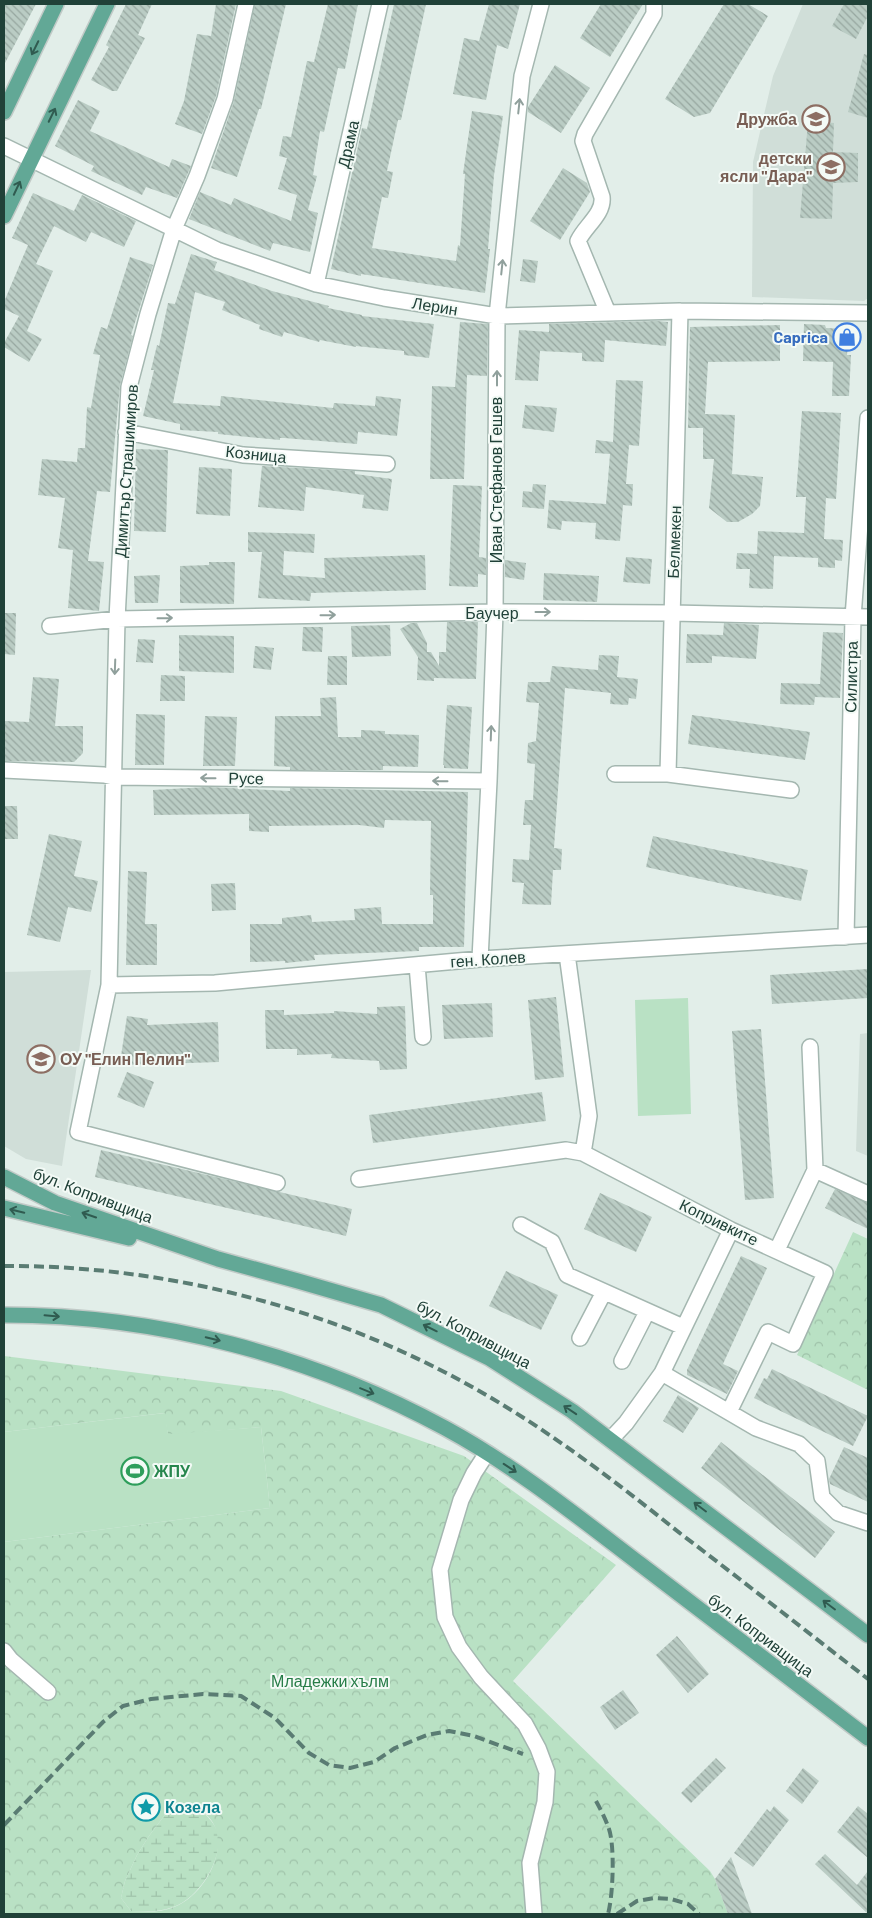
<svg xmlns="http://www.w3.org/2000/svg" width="872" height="1918" viewBox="0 0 872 1918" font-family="Barlow,sans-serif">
  <defs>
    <pattern id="wetland-marsh" width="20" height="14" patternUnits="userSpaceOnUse" patternTransform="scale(1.25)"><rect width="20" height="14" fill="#b9e1c4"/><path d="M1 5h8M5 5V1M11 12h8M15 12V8" fill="none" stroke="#9fc2a9"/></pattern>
    <pattern id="park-crowns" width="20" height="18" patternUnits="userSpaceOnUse" patternTransform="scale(1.25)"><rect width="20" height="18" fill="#b9e1c4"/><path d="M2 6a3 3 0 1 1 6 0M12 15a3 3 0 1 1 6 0" fill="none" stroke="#9fc2a9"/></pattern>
    <pattern id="building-back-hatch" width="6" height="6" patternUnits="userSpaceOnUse" patternTransform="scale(1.25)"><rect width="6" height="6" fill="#baccc4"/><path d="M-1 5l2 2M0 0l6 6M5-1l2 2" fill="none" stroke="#97a7a0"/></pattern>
  </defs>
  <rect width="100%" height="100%" fill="#e2eee9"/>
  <path fill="#d0ded8" d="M803,4h65v294l-4,3 -112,-4 1,-135 20,-86z
    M91,970l-29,196 -36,-7 -22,-13v-174z
    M868,1033v123l-12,-5 4,-117z"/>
  <path fill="url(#wetland-marsh)" d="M186,1805c3,1 7,2 11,3 7,3 20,18 21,26 5,26 -20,65 -45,73 -14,5 -27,5 -42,4l-10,-13 4,-17 12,-26 12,-19 18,-24z"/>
  <path fill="url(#park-crowns)" fill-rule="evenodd" d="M853,1232l15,7v151l-71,-35z
    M4,1356l277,35 183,65 152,109 -103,116 197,190 5,8 13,35h-724v-372l266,-34 -9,-81 -93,8 -4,-22 -160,19zM186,1805c57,13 28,87 -12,102 -14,6 -28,5 -43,4l-10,-13 4,-17 12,-26 12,-19 18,-24z"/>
  <path fill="#b9e1c4" d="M688,998l3,116 -53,2 -3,-116z
    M165,1413l3,21 93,-7 9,81 -266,34v-110z"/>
  <path fill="url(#building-back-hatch)" d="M4,4h32l-32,61z
    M126,4h26l-14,31 7,3 -28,53h-5l-21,-11 18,-33 -3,-2z
    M216,4h20l-20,92 -14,38 -27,-10 9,-23 13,-67 14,2z
    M255,4h31l-25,105h-2l-22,68 -26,-9 23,-67z
    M328,4h30l-13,65 -7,-1 -14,64 -4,-1 -7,44 4,1 -9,34 10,3 -8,39 -37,-9 -3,8 -81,-32 11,-27 31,13 3,-7 57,23 6,-26 -19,-6 9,-31 -8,-2 4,-20 8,1 16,-76 7,1z
    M394,4h32l-25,116h-3l-11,51 6,1 -5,26 -6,-1 -10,51 84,13 2,-16 2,1 5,-72h-2l9,-63 31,5 -9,59 -6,74h2l-5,44 -124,-19v2l-30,-7 31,-141 5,1z
    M489,4h31l-12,45 -11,-4 -11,55 -33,-6 11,-56 15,3z
    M601,4h42l-33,53 -30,-19z
    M724,4h24l20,12 -58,97 -16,4 -29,-18z
    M844,4h24v12l-12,23 -24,-13z
    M864,54l4,1v63l-20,-6z
    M555,65l35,23 -29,45 -33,-21v-5z
    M78,100l22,11 -10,20 79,36 3,-8 19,7 -14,32 -31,-11 -4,8 -51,-24 3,-5 -39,-20z
    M808,121l26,2 -1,29 25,1v29l-25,1 -1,36 -32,-1z
    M563,168l24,15 3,9 -30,48 -30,-19z
    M33,193l41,18 8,-16 54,26 -12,26 -33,-15 -5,10 -32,-16 -18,38 17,7 -26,60 15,8 -13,23 -25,-15v-4l15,-27 -15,-7v-7l24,-57 -16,-7z
    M191,254l26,8 -3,8 58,21 57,15 -1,2 34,7v1l72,8 -5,34 -25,-3v-4l-48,-5v1l-36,-7 -1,2 -35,-10 -2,5 -23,-8 1,-4 -38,-15 3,-8 -30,-10 -22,111 47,3 1,-10 112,12 1,-5 41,3 1,-10 25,3 -4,37 -39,-4 -1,12 -73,-6h-4v2l-62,-6v-2l-38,-2v-6l-37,-8 11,-46h-3l6,-25 2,1 9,-43 7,1z
    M130,257l23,8 -22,70 2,1 -13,49 -10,107 -13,-1 -9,70 16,1 -5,49 -31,-3 5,-58 -15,-2 7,-50 -27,-3 4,-36 35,3 1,-14h7l2,-41 4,1 9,-53 -7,-1 8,-27 6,2z
    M523,259l15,2 -3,22 -15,-2z
    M657,321l11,1 -2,24 -61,-6 -1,22 -22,-1v-8l-42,-2 -2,30 -23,-1 4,-50 30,2v-8z
    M460,322l28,2 -1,52 -20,-1 -3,104h-34l2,-93 23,1z
    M804,324l21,1 1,3 23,1 -2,26h4l-2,41h-17l1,-34 -30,-1z
    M780,325v36l-72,1 -3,52 30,1 -3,59 31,3 -3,29 -8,8 -14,8h-11l-18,-14 5,-49h-11v-31h-15l2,-101z
    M616,380l27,1 -4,65 -10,-1 -3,39h7l-1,22 -9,-1 -3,36 -25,-2 1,-16 -34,-2 -1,9 -14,-2 2,-28 57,4 4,-50 -15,-1 1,-13 17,2z
    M525,405l32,3 -3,24 -32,-4z
    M802,411l39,2 -5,86 -10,-1 -2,41 19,1 -1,21 -7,-1v8l-17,-1v-9l-44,-2 -1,33 -24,-1 1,-19h-14l1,-16 20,1 1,-23 46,2 2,-36h-10z
    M136,449l32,1 -2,82 -32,-1z
    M262,466l93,5v3l37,5 -4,32 -26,-3 2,-13 -58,-8 -2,24 -46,-4z
    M199,467l33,2 -2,47 -34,-2z
    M533,484l13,1 -2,24 -22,-2 1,-16 9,1z
    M453,485l29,1 -3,71 7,1v17l-8,-1v13l-29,-1z
    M248,532l67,2 -1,19 -30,-2 -1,24 42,3 -1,-20 101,-3 1,35 -115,3 -1,8 -52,-3 4,-46h-14z
    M626,557l26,2 -2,25 -27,-2z
    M505,560l21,3 -2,17 -19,-3z
    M209,562h26l-1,42 -54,-1v-37l29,-1z
    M544,573l55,3 -2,26 -54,-2z
    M160,575l-2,28h-23l-1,-27z
    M4,613h12l-1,42 -11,-1z
    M447,622h31l-2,57 -42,-1v3l-17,-1 1,-23 -18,-28 11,-6h6l10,20v9h4l8,14v-14h7z
    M724,623l35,2 -3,34 -44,-3v7h-26l1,-29 36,1z
    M390,625l1,31 -39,1 -1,-31z
    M303,627h20l-1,25 -20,-1z
    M823,632l20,1 -3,65 -25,-1 -1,8 -34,-1 1,-21 39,1z
    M179,635l55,1v37l-55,-2z
    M138,639l17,1 -2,23 -17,-1z
    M255,646l19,2 -3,22 -18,-2z
    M599,655l20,1 -2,21 21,2 -2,20 -7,-1 -1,7 -18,-1 1,-11 -46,-5 -11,160 8,1 -1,21h-8l-2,35 -29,-1 2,-21 -12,-1 1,-23 16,1 2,-35h-8l2,-25h8l2,-36 -8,-1 1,-20 8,-2 3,-38 -13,-1 2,-20h22l2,-16 46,4z
    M328,656h19v29h-20z
    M161,675l24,1v25h-25z
    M33,677l26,2 -4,47h28v27l-9,9 -70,-1v-40l25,1z
    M336,697l2,40h23v-7l24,1v3l34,1 -1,32 -35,-1v4h-93v-3l-16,-1 1,-50h46l-1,-18z
    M447,705l25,2 -4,62 -24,-1v-3h-1z
    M136,714l29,1 -1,50h-29z
    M692,715l118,17 -5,28 -117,-16z
    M205,716l32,1 -2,49h-32z
    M207,787l83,4v-3l178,4 -4,155h-45v4l-105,4 1,5 -30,3v-2l-35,1v-38h32v-6l29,-3 1,7 43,-2 -1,-11 27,-2 1,17h51v-29h-3l1,-74 -46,-1 -1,8 -25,-3 -90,1v6l-20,-1v-17l-95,1 -1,-25z
    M4,806h13l1,33h-14z
    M49,834l33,7 -8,35 24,5 -7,31 -23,-5 -8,35 -33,-7z
    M653,836l155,34 -7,31 -155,-34z
    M128,871l19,1 -2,52h12v41h-31z
    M235,883l1,27 -24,1 -1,-27z
    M868,969v29l-96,6 -2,-29z
    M556,997l8,80 -29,3 -7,-80z
    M492,1003l1,34 -49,2 -2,-34z
    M405,1006l2,63 -27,1 -1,-9 -48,-3 1,-4 -35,1v-6h-31l-1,-39h19v5l50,-2v-2l43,3v-7z
    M127,1016l21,3 -1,6 71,-3 1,40 -90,3 3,-7 -11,-2z
    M761,1029l13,169 -29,2 -13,-169z
    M127,1072l27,10 -10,26 -27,-11z
    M542,1092l4,29 -173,22 -4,-28z
    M101,1150l251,59 -6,27 -251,-59z
    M835,1189l33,14v26l-43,-21z
    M600,1193l52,24 -16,35 -52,-23z
    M741,1256l26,12 -44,96 15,7 -11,23 -40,-19v-5z
    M506,1271l52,24 -17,35 -52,-24z
    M772,1369l96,47 -15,30 -99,-48 10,-20 3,1z
    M678,1395l21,13 -16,25 -20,-12z
    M721,1442l114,90 -20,26 -114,-90z
    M844,1447l24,11v44l-38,-18 -1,-5z
    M677,1636l32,38 -21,19 -32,-38z
    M623,1690l16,23 -24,17 -15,-23z
    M716,1758l10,10 -35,35 -10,-10z
    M803,1768l16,13 -17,23 -16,-13z
    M774,1806l15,14 -36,47 -19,-14 33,-44 3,3z
    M858,1806l10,8v44l-31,-26z
    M825,1854l32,31 11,-14v43l-53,-50z
    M731,1857l21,57h-24l-13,-35z"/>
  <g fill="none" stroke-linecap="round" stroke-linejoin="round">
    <g stroke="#a4b7b0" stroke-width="18">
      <path id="minor" d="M246,4l-21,95 -28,77 -23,53 -26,85 -19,73 -12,232 -8,366 -31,147 199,51
        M4,146l213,104 99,34 68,14 113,18 183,-5 188,2
        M316,284l64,-280
        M608,313l-30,-72c7,-15 26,-27 24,-44l-19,-56 2,-7 69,-120v-10
        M126,432l117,23 144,9
        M50,626l67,-7 378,-7 177,1 196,4
        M4,770l100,5 9,2 376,4
        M615,774h53l123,16
        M668,774l12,-463
        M846,937l7,-320 15,-199
        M480,959l9,-178 6,-169 2,-296 25,-240 19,-72
        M417,965l6,72
        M109,985l106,-2 265,-24 388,-24
        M583,1153l148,77 94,43 -32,71 -25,-12 -39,80
        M815,1170l53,24
        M359,1179l207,-29 17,3 6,-37 -22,-162
        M521,1225l31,17 15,33 116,52
        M777,1250l38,-80 -5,-123
        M580,1338l24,-46
        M622,1361l25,-49
        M662,1373l94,55 43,16 18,17 5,36 16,16 30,10
        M611,1439l15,-16 36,-50 69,-143
        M487,1453l-13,20 -13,27 -21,70 5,47 14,30 22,30 44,47 13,24 9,24 -2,30 -15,61 4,51
        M4,1651l7,9 37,32"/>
    </g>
    <g stroke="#c1cac7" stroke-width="18">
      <path id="major" d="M4,112l52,-108
        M4,216l103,-212
        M4,1177l51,26 163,56 80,22 83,24 108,53 83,53 296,224
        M4,1208l125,30
        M4,1315c154,0 306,40 441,113 70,38 132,88 195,136 76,58 152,116 228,174"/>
    </g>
    <use href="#minor" stroke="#fff" stroke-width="15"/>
    <use href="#major" stroke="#62a896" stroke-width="15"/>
    <path stroke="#5a7c73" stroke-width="4" stroke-dasharray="10 5" stroke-linecap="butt" d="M4,1266c170,-1 343,46 489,133 66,39 128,87 188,135 63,48 125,97 187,145
      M596,1801c5,9 10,19 13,28 6,18 4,67 -1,85
      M4,1825l99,-103 20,-16 28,-7 52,-5 38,2 34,22 34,35 20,12 21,3 24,-6 21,-14 32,-13 22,-4 25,5 49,18
      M617,1914l20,-13 17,-3 17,1 17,5 11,10"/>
  </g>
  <defs><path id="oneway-shaft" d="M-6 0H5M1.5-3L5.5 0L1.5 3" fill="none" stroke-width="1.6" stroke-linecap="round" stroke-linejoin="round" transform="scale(1.25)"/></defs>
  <g stroke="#305b50">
    <use href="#oneway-shaft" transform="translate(35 48) rotate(116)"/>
    <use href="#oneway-shaft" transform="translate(52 115) rotate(-64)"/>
    <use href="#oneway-shaft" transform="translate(17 188) rotate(-65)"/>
    <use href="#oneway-shaft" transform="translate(17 1211) rotate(-166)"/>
    <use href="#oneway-shaft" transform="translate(89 1215) rotate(-161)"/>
    <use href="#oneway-shaft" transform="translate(52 1316) rotate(5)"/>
    <use href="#oneway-shaft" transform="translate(430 1328) rotate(-154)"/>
    <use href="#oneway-shaft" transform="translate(213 1339) rotate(14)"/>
    <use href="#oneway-shaft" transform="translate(367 1391) rotate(22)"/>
    <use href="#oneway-shaft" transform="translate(570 1410) rotate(-146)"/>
    <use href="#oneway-shaft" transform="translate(510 1468) rotate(33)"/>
    <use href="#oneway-shaft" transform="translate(700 1507) rotate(-143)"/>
    <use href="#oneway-shaft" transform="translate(829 1605) rotate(-143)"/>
  </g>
  <g stroke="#90a09c">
    <use href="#oneway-shaft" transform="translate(519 106) rotate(-84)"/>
    <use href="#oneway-shaft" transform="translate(502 267) rotate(-84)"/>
    <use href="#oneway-shaft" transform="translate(497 378) rotate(-90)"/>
    <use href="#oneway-shaft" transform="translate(543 612)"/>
    <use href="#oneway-shaft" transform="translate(328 615) rotate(-1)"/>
    <use href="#oneway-shaft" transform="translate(165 618) rotate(-1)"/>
    <use href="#oneway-shaft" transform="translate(115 667) rotate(92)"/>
    <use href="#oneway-shaft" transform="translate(491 733) rotate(-88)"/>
    <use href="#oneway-shaft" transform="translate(208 778) rotate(-179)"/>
    <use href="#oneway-shaft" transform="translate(440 781) rotate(-179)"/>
  </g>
  <defs>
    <g id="school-ring" transform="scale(1.4375)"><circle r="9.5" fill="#f3faf6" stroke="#8d6e63" stroke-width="1.5"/><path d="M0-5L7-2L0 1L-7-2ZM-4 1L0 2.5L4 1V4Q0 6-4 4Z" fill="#8d6e63"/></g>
    <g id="shop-ring" transform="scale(1.4375)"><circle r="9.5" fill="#f3faf6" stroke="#3f7fe0" stroke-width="1.5"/><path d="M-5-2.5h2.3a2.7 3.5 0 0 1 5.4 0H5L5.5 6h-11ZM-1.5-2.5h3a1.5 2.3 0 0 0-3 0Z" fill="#3f7fe0"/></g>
    <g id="stadium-ring" transform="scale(1.4375)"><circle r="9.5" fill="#f3faf6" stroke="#2e9e5b" stroke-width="1.5"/><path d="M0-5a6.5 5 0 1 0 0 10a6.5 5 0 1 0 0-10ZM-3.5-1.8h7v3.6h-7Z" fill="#2e9e5b"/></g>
    <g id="sight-ring" transform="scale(1.4375)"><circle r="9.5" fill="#f3faf6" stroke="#0f9aa8" stroke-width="1.5"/><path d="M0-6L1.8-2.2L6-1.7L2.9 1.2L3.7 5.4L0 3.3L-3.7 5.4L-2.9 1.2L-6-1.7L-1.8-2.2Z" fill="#0f9aa8"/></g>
  </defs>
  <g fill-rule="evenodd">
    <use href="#school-ring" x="816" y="119"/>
    <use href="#school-ring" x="831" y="167"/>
    <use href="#shop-ring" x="847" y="337"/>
    <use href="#school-ring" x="41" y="1059"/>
    <use href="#stadium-ring" x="135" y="1471"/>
    <use href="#sight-ring" x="146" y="1807"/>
  </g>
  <g text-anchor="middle" stroke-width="4" stroke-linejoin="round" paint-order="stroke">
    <g font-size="16" font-weight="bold" fill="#785e54" stroke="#f3faf6" text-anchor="end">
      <text x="797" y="125">Дружба</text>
      <text x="812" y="164">детски<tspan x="812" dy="18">ясли "Дара"</tspan></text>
      <text x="60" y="1065" text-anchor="start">ОУ "Елин Пелин"</text>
    </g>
    <g font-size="16" fill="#204138" stroke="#f3faf6">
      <text transform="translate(348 144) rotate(-77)" y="6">Драма</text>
      <text transform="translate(435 306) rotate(9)" y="6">Лерин</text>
      <text transform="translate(256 454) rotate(6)" y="6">Козница</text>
      <text transform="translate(126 471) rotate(-86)" y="6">Димитър Страшимиров</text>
      <text transform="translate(496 480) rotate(-90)" y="6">Иван Стефанов Гешев</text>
      <text transform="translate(674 542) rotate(-88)" y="6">Белмекен</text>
      <text x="492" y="619">Баучер</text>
      <text transform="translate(851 677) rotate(-89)" y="6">Силистра</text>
      <text transform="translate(246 778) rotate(1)" y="6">Русе</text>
      <text transform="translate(488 959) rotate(-4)" y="6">ген. Колев</text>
      <text transform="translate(93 1195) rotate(21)" y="6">бул. Копривщица</text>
      <text transform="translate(719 1222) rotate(26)" y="6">Копривките</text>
      <text transform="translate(474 1334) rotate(28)" y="6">бул. Копривщица</text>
      <text transform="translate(761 1635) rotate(37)" y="6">бул. Копривщица</text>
    </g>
    <g font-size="16" font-weight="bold" fill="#366cbe" stroke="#f3faf6" text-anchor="end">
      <text x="828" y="343">Caprica</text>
    </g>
    <g font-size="16" font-weight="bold" fill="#27864d" stroke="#f3faf6" text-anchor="start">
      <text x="154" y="1477">ЖПУ</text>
    </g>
    <g font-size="16" fill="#267c47" stroke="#f3faf6">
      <text x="330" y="1687">Младежки хълм</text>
    </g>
    <g font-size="16" font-weight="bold" fill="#0d838f" stroke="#f3faf6" text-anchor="start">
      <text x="165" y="1813">Козела</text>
    </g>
  </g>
  <rect width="872" height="1918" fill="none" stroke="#204138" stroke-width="10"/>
</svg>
